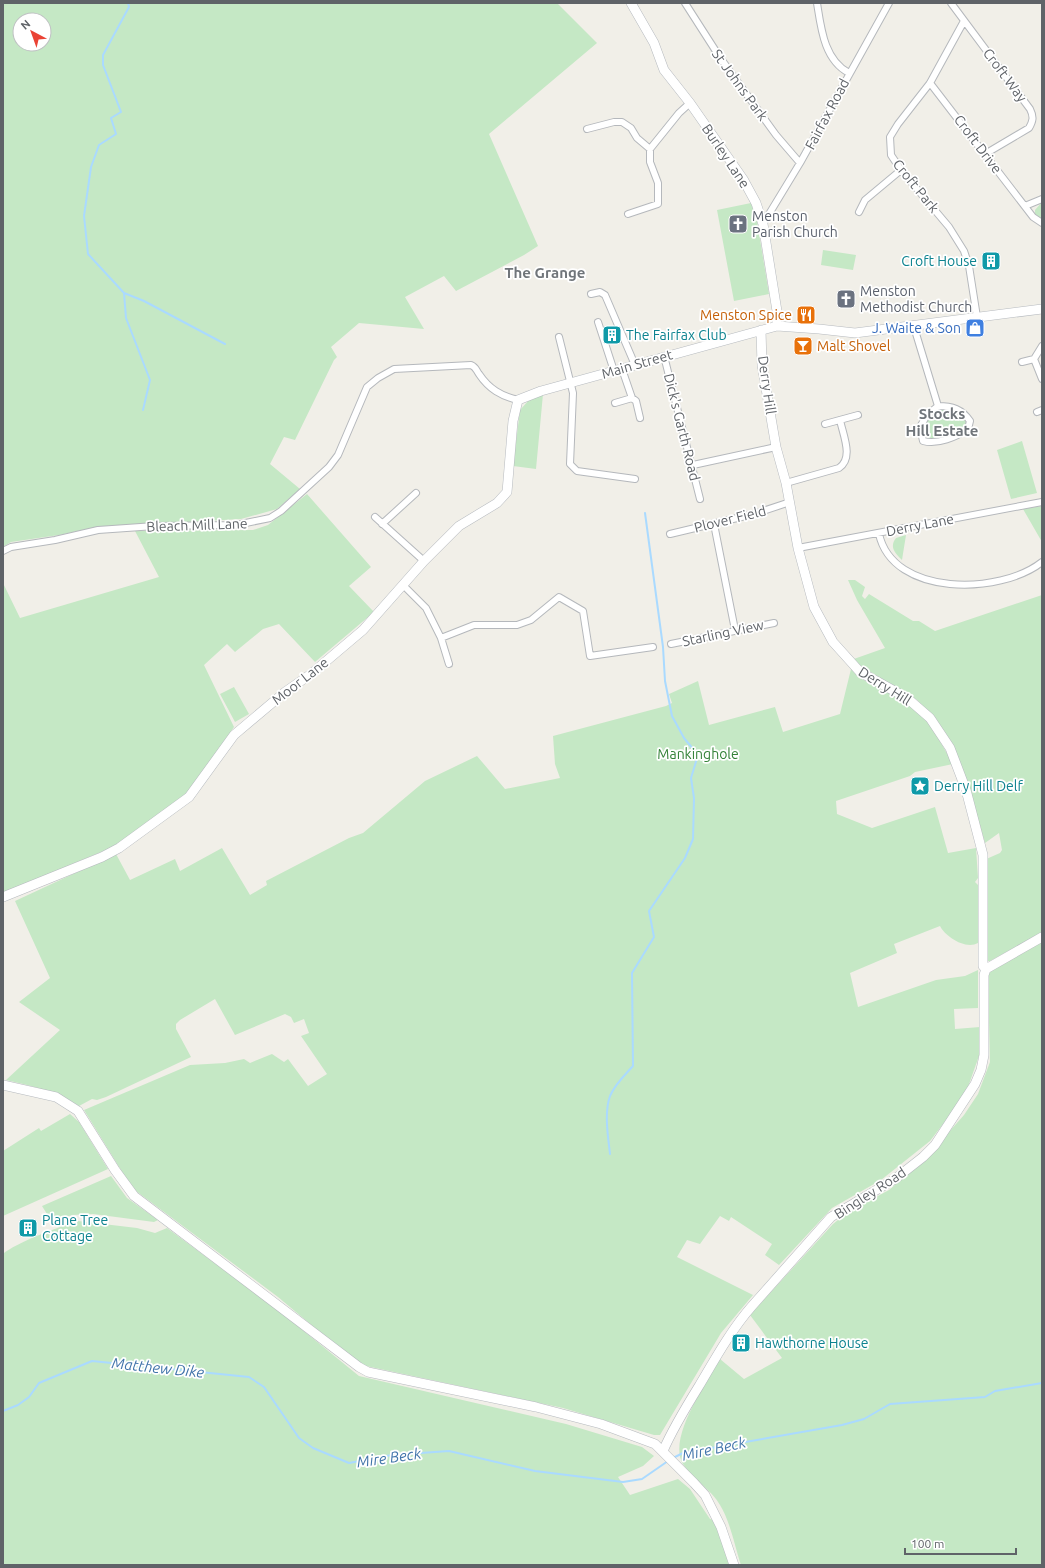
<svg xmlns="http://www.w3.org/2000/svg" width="1045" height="1568" viewBox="0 0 1045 1568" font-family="Ubuntu,sans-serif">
  <rect width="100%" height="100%" fill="#f1efe8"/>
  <path fill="#c5e8c5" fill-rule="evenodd" d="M3,3h554l40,40 -108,91 49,112 -14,9 -68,36 -12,-15 -39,21 19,32 -65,-6 -28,24 6,10 -3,3 -39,80 -11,-3 -14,27 30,25 -23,20 -36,10 -144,8 -38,8 -48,7 -8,5zM20,20h24v24h-24z
    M1042,202v17h-1l-6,-5v-4z
    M751,203l6,18 12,73 -35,7 -17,-91z
    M823,250l33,5 -3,15 -32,-5z
    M543,394l-7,75 -23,-3 7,-56 9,-10z
    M941,409c9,0 17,3 24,9l1,5 -3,4 -32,12c-16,-8 0,-24 10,-30z
    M1022,441l15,52 -26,6 -14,-49z
    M307,494l64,73 -22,19 25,26 -59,50 -36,-38 -16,5 -28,23 -8,-8 -23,21 30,62 -49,72 -72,48 -110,46v-310l17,35 139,-41 -24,-46 118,-1 15,-5z
    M1042,506v36l-19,-33z
    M906,535l-4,25c-7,-7 -13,-13 -6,-22z
    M848,580h7l10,7 -3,9 3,3 4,-5 44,27h6l16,10 107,-36v337l-52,29h-4l-2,-101 16,-7 2,-3 -3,-17 -14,10 -21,-71 -10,-26 -12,-18 -25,-28 -66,-40 34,-12 -28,-48z
    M851,669l8,9 48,20 22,24 24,42 -38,8 -5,4 -74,25 1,13 35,14 63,-21 13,46 28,-5 2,30 -3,4 4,4 -1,57c-13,7 -33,-7 -38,-17l-46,18 3,9 -47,20 8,34 78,-27 29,-4 13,-6v38l-24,1 1,20 25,-2v26l-12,34 -15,24 -23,30 -49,39 -49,28 -53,57 -14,-10 7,-11 -41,-27 -2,4 -9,-5 -20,28 -13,-4 -10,17 76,38 -32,38 -61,102h-6l-91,-27 -197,-42 -14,-7 -74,-62 -142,-106 -12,-16 -40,-65 106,-45 35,-2 19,-4 6,4 22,-9 12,8 4,-3 20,27 19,-12 -26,-38 8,-3 -5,-14 -10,4 -3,-6 -6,-3 -50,21 -20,-36 -35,21 -4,4v5l15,28 -85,40 -9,3 -5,-1 -13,7c-23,-15 -47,-20 -73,-26l54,-50 -41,-28 31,-24 -35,-77 101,-47 14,26 45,-21 5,12 42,-23 28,47 17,-10 -1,-4 83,-43 14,-5 62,-52 52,-25 28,33 55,-11 -5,-14 -2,-28 113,-30 6,-3 -3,-9 29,-13 11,44 66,-18 8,25 57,-18z
    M234,687l15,27 -14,8 -15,-28z
    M1042,940v625h-301c-6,-18 -11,-44 -21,-60 -9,-16 -27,-25 -37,-41 -16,-26 24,-82 37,-105l24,20 38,-21 -32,-43 83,-91 15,-12 41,-22 35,-30 40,-45 14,-21 12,-32 -2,-80 1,-9 3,-5z
    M70,1114l9,8 29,47 -105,47v-65l36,-23 2,3z
    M111,1176l16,22 31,22 -4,2 -61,-8 -21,1 -20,7 -10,-16z
    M78,1221l59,7 18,5 12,-5 111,82 81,66 207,48 76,23 12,9 -11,10 -25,11 12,18 48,-16 12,10 20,30 4,1 16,45h-727v-311c12,-11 58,-28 75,-33z"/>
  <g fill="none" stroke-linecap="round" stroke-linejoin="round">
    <path stroke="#aadaff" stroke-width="2" d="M128,3l1,4 -26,48v10l18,47 -10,6 5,16 -17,11 -8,22 -7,49 4,38 36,39 20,8 81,43
      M124,293l2,25 24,62 -7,30
      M610,1154c-2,-18 -6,-41 0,-58 5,-12 15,-21 23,-30l-1,-93 22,-36 -5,-26 36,-53 8,-19 1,-41 -3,-20 7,-23 -14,-17 -12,-22 -7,-35 -2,-34 -18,-134
      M3,1411l15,-6 11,-8 10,-14 53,-22 157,16 15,10 35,51 14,10 36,15 43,-8 57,-4 86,20 88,11 19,-3 26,-18
      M673,1458l10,-5 159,-28 22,-6 26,-15 95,-7 10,-6 47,-8"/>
    <g stroke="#b5b8bc" stroke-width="8">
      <path id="street" d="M685,3l34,53 57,79 24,28
        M817,3c4,25 7,57 32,70
        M951,3l79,106c4,8 3,12 -1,19l-44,26
        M964,21l-34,62 -32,41 -8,13 1,18 10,15 48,57 15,24 5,15 8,51
        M930,83l103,134 9,6
        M587,129l27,-7h8l9,6 6,10 13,11
        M1025,206l17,-7
        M859,212l6,-12 36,-30
        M628,214l30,-10v-21l-8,-21v-13l29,-36 11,-10
        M763,224l37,-61 89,-160
        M591,294l9,-2 5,3 30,70
        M598,322l16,49
        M914,327l24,79c14,0 24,3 32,15l-2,8c-12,8 -30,16 -45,12l-3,-14 7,-12 11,-9
        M559,337l14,56 -3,71 7,7 58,8
        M1042,346l-8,13 8,20
        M664,356l36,143
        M1022,362l12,-3
        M622,369l10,29 4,3 4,17
        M615,403l17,-5
        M1037,412l5,-2
        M825,424l33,-9
        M693,465l83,-18
        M786,483l53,-15c15,-10 4,-33 1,-48
        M375,517l49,44
        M382,524l34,-31
        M714,524l21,106
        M670,534l84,-20 36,-12
        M879,534c14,63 121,61 163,28
        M798,548l244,-46
        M3,551l8,-4 44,-7 43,-10 57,-4 81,-1 34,-7 11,-7 48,-44 9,-12 29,-68 11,-9 16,-9 77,-4c5,2 5,5 8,9 10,15 22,22 39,26
        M403,585l23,23 15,30 33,-13h43l14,-5 28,-23 24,14 7,45 63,-9
        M441,638l8,26
        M671,644l103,-21"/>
    </g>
    <g stroke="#b6babf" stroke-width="10">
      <path id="secondary" d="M631,3l23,40 10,27 26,33 53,76 13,24 7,21 14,87v15
        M761,330l1,35 14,82 10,36 12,65 16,59 19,35 27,30 47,26 23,20 20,30 16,42 17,65v111l3,3
        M3,897l99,-40 17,-9 70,-51 45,-62 51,-43 26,-18 52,-44 61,-69 35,-35 38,-23 10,-11 6,-71 5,-21 23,-9 236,-65 42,3 36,4 187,-24
        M3,1085l53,12 22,14 37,59 19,26 225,171 9,5 168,35 65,17 54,20 39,39 11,12 16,32 13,38
        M663,1451c10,-23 23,-44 36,-65 16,-27 32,-56 53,-80l79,-89 64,-38 28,-22 12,-12 40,-61 6,-14 3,-15v-80l2,-6 56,-32"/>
    </g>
    <use href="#street" stroke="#fff" stroke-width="6"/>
    <use href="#secondary" stroke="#fff" stroke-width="9"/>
  </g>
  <defs>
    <g id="church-square" transform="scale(1)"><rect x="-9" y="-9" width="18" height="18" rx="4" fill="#6b7280" stroke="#fff"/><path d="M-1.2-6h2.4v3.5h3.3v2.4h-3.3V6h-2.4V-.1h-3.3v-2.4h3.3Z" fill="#fff"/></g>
    <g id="building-square" transform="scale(1)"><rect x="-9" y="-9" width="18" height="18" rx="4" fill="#0f9aa8" stroke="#fff"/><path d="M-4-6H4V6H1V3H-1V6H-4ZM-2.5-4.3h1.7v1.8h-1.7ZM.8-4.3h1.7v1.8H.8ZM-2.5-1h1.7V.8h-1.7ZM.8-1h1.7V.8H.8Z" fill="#fff"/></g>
    <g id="restaurant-square" transform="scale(1)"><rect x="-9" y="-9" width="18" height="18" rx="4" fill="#e8710a" stroke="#fff"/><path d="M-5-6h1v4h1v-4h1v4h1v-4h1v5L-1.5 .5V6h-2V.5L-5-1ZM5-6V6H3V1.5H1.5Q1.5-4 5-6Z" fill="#fff"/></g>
    <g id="shop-square" transform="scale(1)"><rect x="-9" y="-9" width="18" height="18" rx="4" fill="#3f7fe0" stroke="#fff"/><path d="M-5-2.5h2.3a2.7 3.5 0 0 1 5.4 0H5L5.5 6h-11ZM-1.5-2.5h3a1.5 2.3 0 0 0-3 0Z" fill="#fff"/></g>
    <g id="bar-square" transform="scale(1)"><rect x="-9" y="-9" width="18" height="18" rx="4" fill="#e8710a" stroke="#fff"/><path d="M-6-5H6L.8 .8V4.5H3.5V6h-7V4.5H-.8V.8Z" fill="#fff"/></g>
    <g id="sight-square" transform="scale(1)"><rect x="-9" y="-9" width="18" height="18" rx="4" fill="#0f9aa8" stroke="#fff"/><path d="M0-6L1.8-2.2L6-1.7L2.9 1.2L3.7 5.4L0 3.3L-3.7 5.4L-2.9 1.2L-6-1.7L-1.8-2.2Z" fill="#fff"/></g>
  </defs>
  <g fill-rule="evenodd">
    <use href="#church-square" x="738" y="224"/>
    <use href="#building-square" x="991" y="261"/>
    <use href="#church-square" x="846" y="299"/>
    <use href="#restaurant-square" x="806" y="315"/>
    <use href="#shop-square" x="975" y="328"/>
    <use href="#building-square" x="612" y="335"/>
    <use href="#bar-square" x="803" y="346"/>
    <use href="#sight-square" x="920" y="786"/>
    <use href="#building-square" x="28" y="1228"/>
    <use href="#building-square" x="741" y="1343"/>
  </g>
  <g text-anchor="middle" stroke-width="3.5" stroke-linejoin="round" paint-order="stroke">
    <g font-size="14" fill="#5f6368" stroke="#fff">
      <text transform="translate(1005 75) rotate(53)" y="5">Croft Way</text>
      <text transform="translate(740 85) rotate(54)" y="5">St Johns Park</text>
      <text transform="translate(827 114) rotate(-62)" y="5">Fairfax Road</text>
      <text transform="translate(978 144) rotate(53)" y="5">Croft Drive</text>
      <text transform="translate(726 156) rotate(56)" y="5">Burley Lane</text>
      <text transform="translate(916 186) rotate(51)" y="5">Croft Park</text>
      <text transform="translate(637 364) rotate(-16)" y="5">Main Street</text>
      <text transform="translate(767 385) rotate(82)" y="5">Derry Hill</text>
      <text transform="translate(682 427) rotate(76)" y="5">Dick's Garth Road</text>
      <text transform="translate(730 519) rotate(-14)" y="5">Plover Field</text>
      <text transform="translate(197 525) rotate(-2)" y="5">Bleach Mill Lane</text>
      <text transform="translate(920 525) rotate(-11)" y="5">Derry Lane</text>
      <text transform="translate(723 633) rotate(-12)" y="5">Starling View</text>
      <text transform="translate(300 681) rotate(-38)" y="5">Moor Lane</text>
      <text transform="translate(885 686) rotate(32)" y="5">Derry Hill</text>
      <text transform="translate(870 1193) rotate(-33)" y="5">Bingley Road</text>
    </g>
    <g font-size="14" fill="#5b616d" stroke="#fff" text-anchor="start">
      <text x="752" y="221">Menston<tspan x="752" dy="16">Parish Church</tspan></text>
      <text x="860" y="296">Menston<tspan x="860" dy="16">Methodist Church</tspan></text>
    </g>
    <g font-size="14" fill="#0d838f" stroke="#fff" text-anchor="start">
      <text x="977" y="266" text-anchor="end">Croft House</text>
      <text x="626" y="340">The Fairfax Club</text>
      <text x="934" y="791">Derry Hill Delf</text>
      <text x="42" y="1225">Plane Tree<tspan x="42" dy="16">Cottage</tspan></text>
      <text x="755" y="1348">Hawthorne House</text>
    </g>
    <g font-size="14" fill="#c56008" stroke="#fff" text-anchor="end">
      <text x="792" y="320">Menston Spice</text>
      <text x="817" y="351" text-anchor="start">Malt Shovel</text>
    </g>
    <g font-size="14" fill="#366cbe" stroke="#fff" text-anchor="end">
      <text x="961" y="333">J. Waite &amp; Son</text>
    </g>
    <g font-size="14" fill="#348238" stroke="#fff">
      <text x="698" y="759">Mankinghole</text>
    </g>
    <g font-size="15" font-weight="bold" fill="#70757a" stroke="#fff">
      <text x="545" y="278">The Grange</text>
      <text x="942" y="419">Stocks<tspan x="942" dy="17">Hill Estate</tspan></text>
    </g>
    <g font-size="15" font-style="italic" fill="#4174aa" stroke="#fff">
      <text transform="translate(158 1368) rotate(6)" y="5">Matthew Dike</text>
      <text transform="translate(714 1449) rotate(-12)" y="5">Mire Beck</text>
      <text transform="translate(389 1458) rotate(-8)" y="5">Mire Beck</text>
    </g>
  </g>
  <rect width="1045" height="1568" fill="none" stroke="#5f6368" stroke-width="8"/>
  <g transform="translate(32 32) rotate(319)"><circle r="19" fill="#ffffff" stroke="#bfc1c3"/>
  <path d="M0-3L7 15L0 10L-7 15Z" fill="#ea4335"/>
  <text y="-6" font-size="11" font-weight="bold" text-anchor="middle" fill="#5f6368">N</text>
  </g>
  <path d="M905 1548v6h111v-6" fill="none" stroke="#5f6368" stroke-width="2"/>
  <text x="911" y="1548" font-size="12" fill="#5f6368" stroke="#ffffff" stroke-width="3" paint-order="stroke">100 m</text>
</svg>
